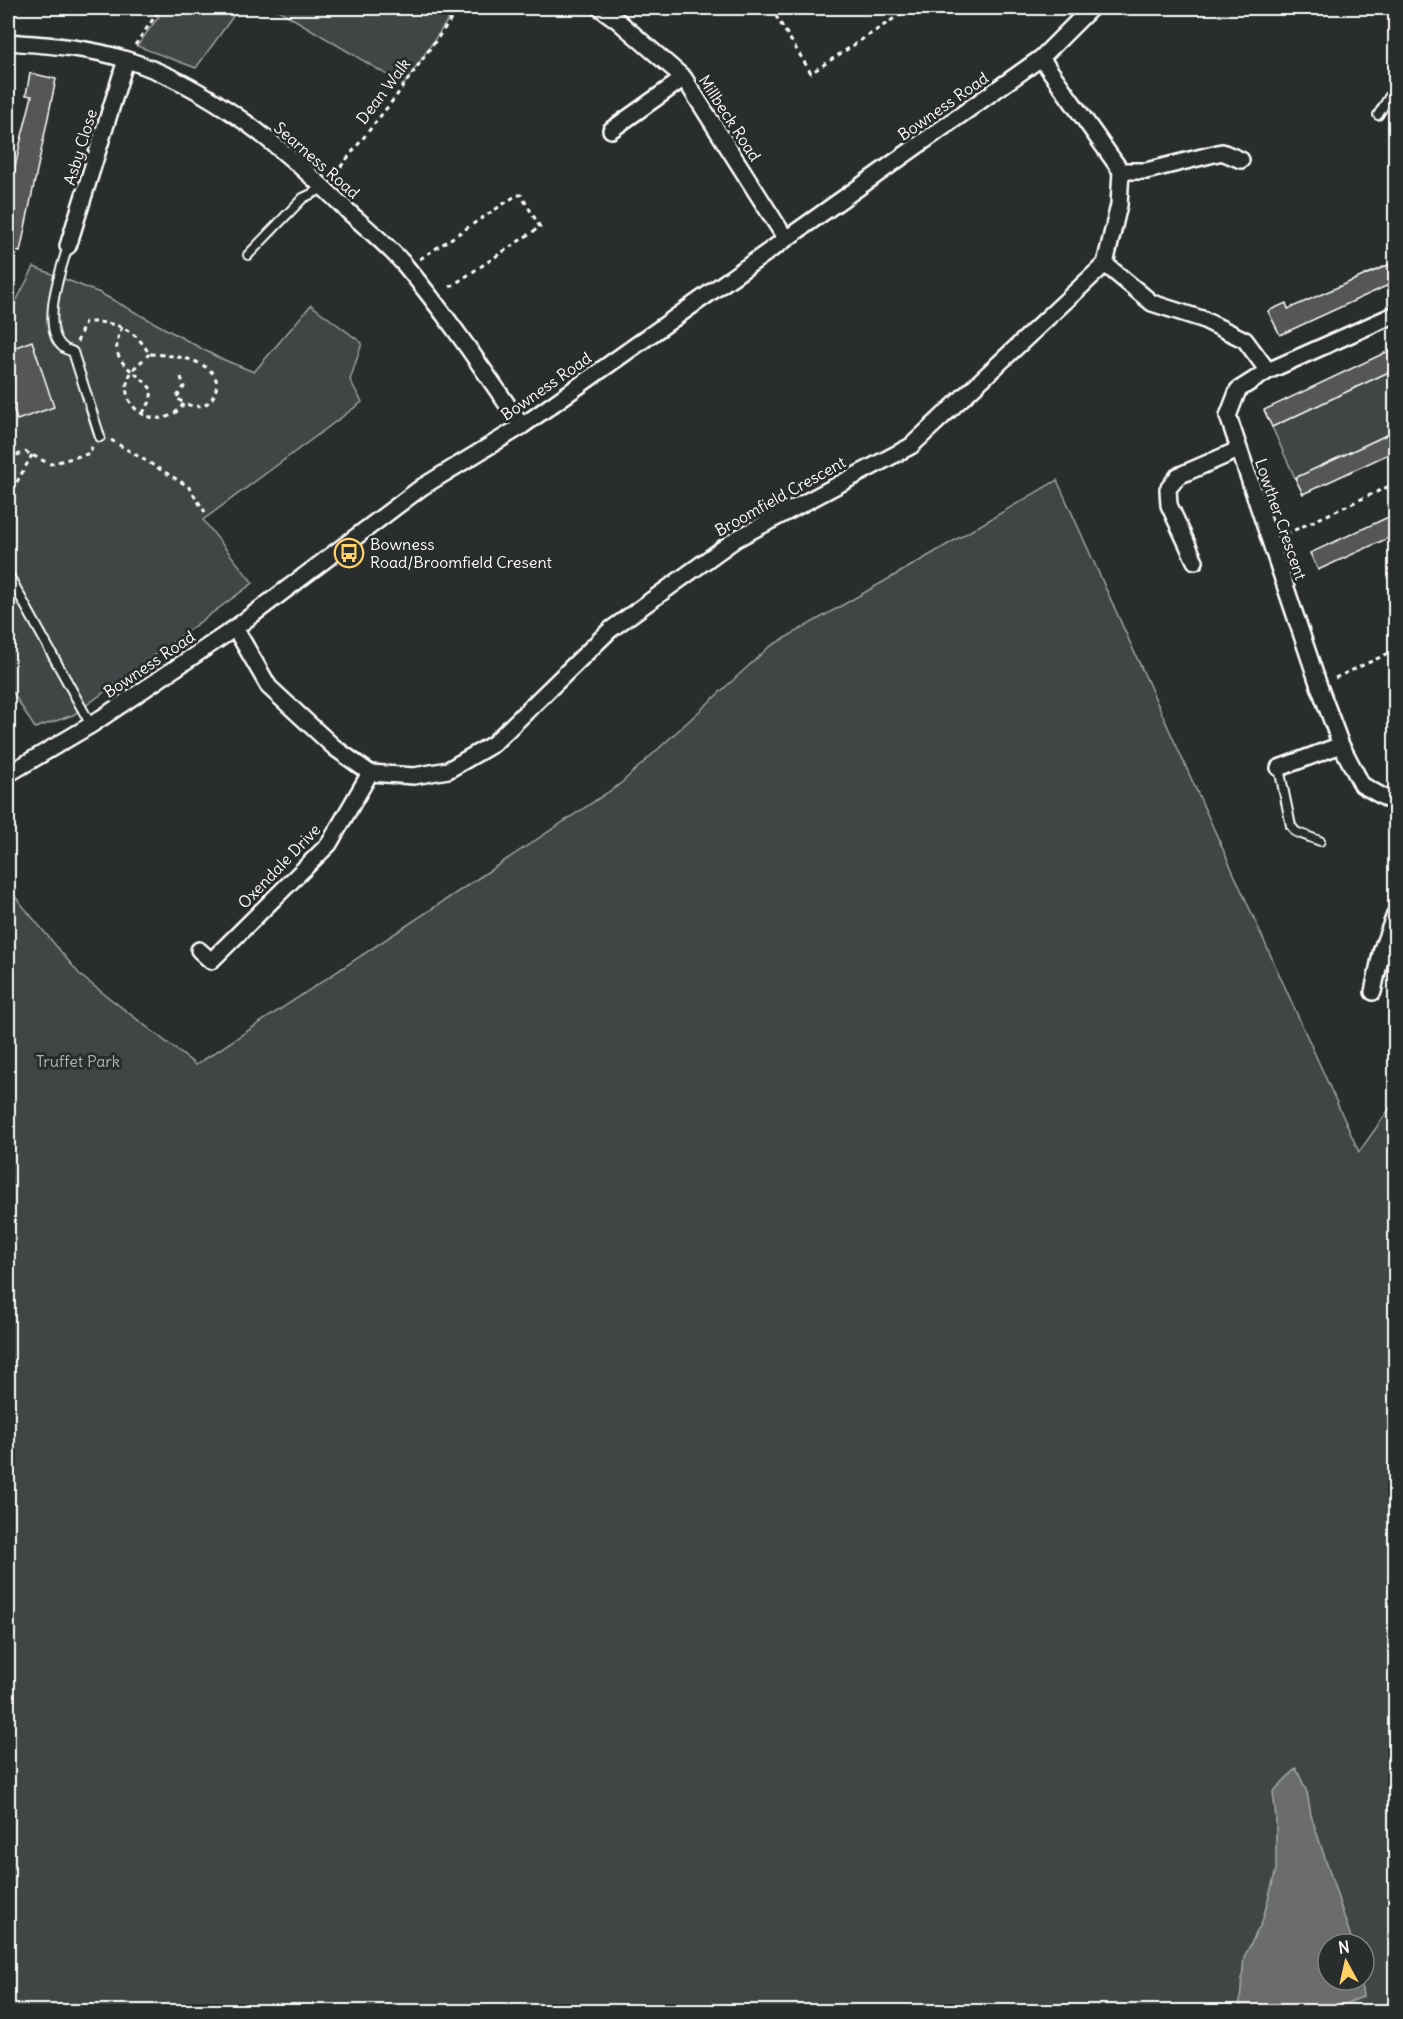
<svg xmlns="http://www.w3.org/2000/svg" width="1403" height="2019" viewBox="0 0 1403 2019" font-family="Delius,sans-serif">
  <rect width="100%" height="100%" fill="#2a2d2e"/>
  <filter id="ink" filterUnits="userSpaceOnUse"><feTurbulence type="fractalNoise" baseFrequency=".0167" numOctaves="2"/><feDisplacementMap in="SourceGraphic" scale="12" xChannelSelector="R" yChannelSelector="G"/><feConvolveMatrix kernelMatrix="1 2 1 2 8 2 1 2 1" color-interpolation-filters="sRGB"/></filter>
  <g filter="url(#ink)">
    <path fill="#414445" stroke="#a0a2a2" stroke-width="1.5" fill-rule="evenodd" d="M165,8h74l-43,60 -59,-22z
      M275,8h181l-52,77z
      M34,267l66,26 117,64 37,15 57,-67 51,38 -12,37 12,22 -159,118 50,63 -180,132 -38,13 -27,-43v-368z
      M1395,369v62l-100,47 -23,-51z
      M1057,480l302,672 36,-51v910h-1387v-1123l73,88 115,89 423,-280 150,-138 142,-81zM1328,1944h36v36h-36z"/>
    <path fill="#6a6c6d" stroke="#a6a7a7" stroke-width="1.5" d="M1296,1768l11,24 4,23 42,129h-25v36h33l2,17 -36,14h-88l5,-54 18,-35 14,-52v-52l-3,-26z"/>
    <path fill="#555758" stroke="#fff" stroke-width="1.5" d="M30,73l26,6 -36,173 -12,-3v-37l6,-30h-2l8,-38 12,-48 -6,-1z
      M1395,262v20l-115,53 -12,-24 18,-8 2,6z
      M32,341l22,66 -37,13 -9,-29v-41z
      M1395,348v21l-123,58 -8,-17z
      M1395,431v20l-92,43 -8,-16z
      M1395,514v21l-77,35 -8,-17z"/>
    <g fill="none" stroke-linecap="round" stroke-linejoin="round">
      <g stroke="#fff" stroke-width="12">
        <path id="service" d="M1378,115l18,-29
          M68,246c-7,23 -29,83 -4,102 2,2 6,2 9,4l27,85
          M248,255l55,-57 21,-10
          M8,574l83,151
          M1279,768l12,58 5,6 24,9"/>
      </g>
      <g stroke="#fff" stroke-width="20">
        <path id="minor" d="M600,8l18,13 66,57 102,161
          M8,42c40,3 77,5 116,17 88,27 163,92 227,155 18,16 37,32 53,50 43,51 80,107 118,162
          M611,130l73,-52
          M1121,171h25l76,-19 19,8
          M68,246l58,-186
          M1105,264l47,39 50,16 43,21 23,31
          M1396,314l-128,57 -30,19 -10,26 91,270 22,59 21,40 34,19
          M1195,561l-26,-56 -1,-16 10,-13 60,-26
          M235,628l34,59 66,61 35,25 44,3 34,-6 45,-26 117,-114 126,-91 175,-93 194,-182 14,-59 2,-34 -80,-113
          M1279,768l62,-23
          M8,774l83,-49 144,-97 187,-141 100,-61 264,-187 255,-181 50,-50
          M199,950l12,11 118,-117 41,-71
          M1373,992l9,-43 14,-37"/>
      </g>
      <path stroke="#fff" stroke-width="3" stroke-dasharray="4.5 4.5" stroke-linecap="butt" d="M771,8l40,65 99,-65
        M135,45l26,-37
        M335,174l62,-79 62,-87
        M420,259l97,-64h4l19,32 -93,62
        M122,327c-17,37 11,39 30,63l-2,12 -8,12
        M77,342l8,-20c27,-1 50,5 64,32 20,1 52,3 65,21 6,9 1,24 -8,29 -8,4 -15,2 -22,-1 -21,34 -71,5 -54,-28 4,-9 13,-14 19,-21
        M181,377l3,10 -8,11 8,5
        M111,440l77,46 17,26
        M8,458l18,-6 24,12 41,-11 1,-8
        M8,498l24,-43
        M1286,534l110,-51
        M1335,678l61,-28"/>
      <use href="#service" stroke="#2a2d2e" stroke-width="8"/>
      <use href="#minor" stroke="#2a2d2e" stroke-width="15"/>
    </g>
  </g>
  <defs>
    <g id="bus-ring" transform="scale(1.5)"><circle r="9.5" fill="#2a2d2e" stroke="#ffd166" stroke-width="1.5"/><path d="M-5-6H5V4H4V6H2V4H-2V6H-4V4H-5ZM-3.5-4V0h7V-4ZM-3.5 1.2v1.5H-2V1.2ZM2 1.2v1.5H3.5V1.2Z" fill="#ffd166"/></g>
  </defs>
  <g fill-rule="evenodd">
    <use href="#bus-ring" x="349" y="553"/>
  </g>
  <g text-anchor="middle" stroke-width="6" stroke-linejoin="round" paint-order="stroke">
    <g font-size="16" fill="#fff" stroke="#2a2d2e">
      <text transform="translate(383 91) rotate(-53)" y="6">Dean Walk</text>
      <text transform="translate(943 106) rotate(-35)" y="6">Bowness Road</text>
      <text transform="translate(730 118) rotate(57)" y="6">Millbeck Road</text>
      <text transform="translate(80 147) rotate(-73)" y="6">Asby Close</text>
      <text transform="translate(317 160) rotate(41)" y="6">Searness Road</text>
      <text transform="translate(546 386) rotate(-35)" y="6">Bowness Road</text>
      <text transform="translate(780 496) rotate(-29)" y="6">Broomfield Crescent</text>
      <text transform="translate(1281 519) rotate(71)" y="6">Lowther Crescent</text>
      <text transform="translate(149 664) rotate(-34)" y="6">Bowness Road</text>
      <text transform="translate(279 866) rotate(-46)" y="6">Oxendale Drive</text>
    </g>
    <g font-size="16" fill="#fff" stroke="#2a2d2e" text-anchor="start">
      <text x="370" y="550">Bowness<tspan x="370" dy="18">Road/Broomfield Cresent</tspan></text>
    </g>
    <g font-size="16" fill="#b3b4b5" stroke="#2a2d2e">
      <text x="78" y="1067">Truffet Park</text>
    </g>
  </g>
  <rect width="1403" height="2019" fill="none" stroke="#2a2d2e" stroke-width="30"/>
  <rect x="15" y="15" width="1373" height="1989" fill="none" stroke="#fff" stroke-width="2" filter="url(#ink)"/>
  <g transform="translate(1346 1962) rotate(352)"><circle r="28" fill="#2a2d2e" stroke="#7f8182" stroke-width="1.5"/>
  <path d="M0-4.5L10 22L0 15L-10 22Z" fill="#ffd166"/>
  <text y="-9" font-size="16" font-weight="bold" text-anchor="middle" fill="#ffffff">N</text>
  </g>
</svg>
